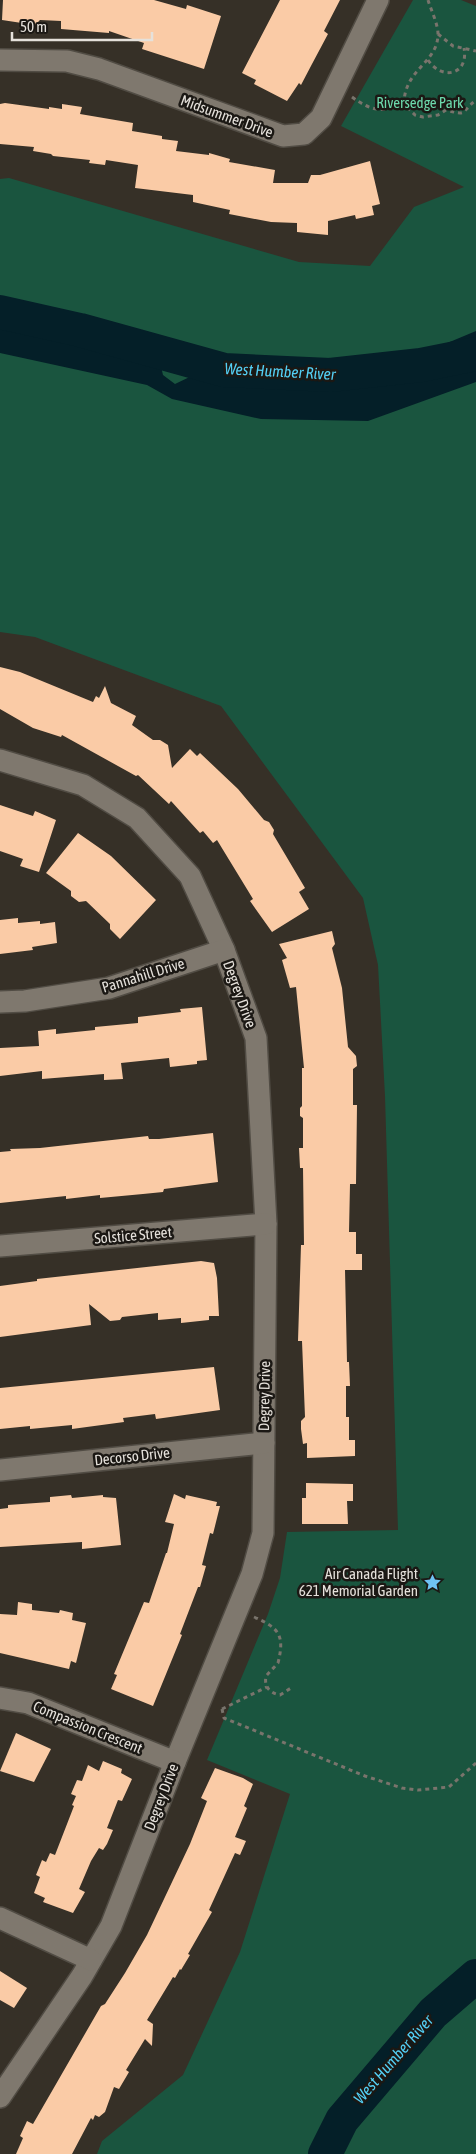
<svg xmlns="http://www.w3.org/2000/svg" width="476" height="2154" font-family="'Asap Condensed',sans-serif">
<style>
.green{fill:#1a553f}
.water{fill:#041f28}
.lines{fill:none;stroke-linecap:round;stroke-linejoin:round}
.river{stroke:#041f28;stroke-width:34}
.building{fill:#facba6}
.minor-casing{stroke:#514c44;stroke-width:24}
.path{stroke:#79746c;stroke-width:3;stroke-dasharray:4 4;stroke-linecap:butt}
.minor{stroke:#7f786e;stroke-width:21}
.labels{text-anchor:middle;dominant-baseline:central;stroke-width:5;stroke-linejoin:round;paint-order:stroke}
.park-label{font-size:15px;fill:#6cd9ac;stroke:#1b1814}
.street-label{font-size:15px;fill:#e5e1db;stroke:#1b1814}
.poi-label{font-size:15px;fill:#e5e1db;stroke:#1b1814;text-anchor:end}
.water-label{font-size:16px;font-style:italic;fill:#53cff4;stroke:#1b1814}
</style>
<rect width="100%" height="100%" fill="#363027"/>
<!-- green -->
<path class="green" d="M413 0H461L476 6V2154H97L102 2141 183 2075 240 1952 290 1794 207 1760 268 1614 280 1578 287 1532 398 1530 385 1096 378 965 363 898 221 706 35 637 0 632V179L9 178 299 262 370 266 414 207 464 187 341 126Z"/>
<!-- water -->
<path class="water" d="M0 323 159 358 163 375 175 384 200 372 270 387 349 384 476 331V382L368 421 261 419 172 399 147 385 0 353Z"/>
<g class="lines">
<!-- river -->
<g class="river">
<path d="M0 312 80 330 224 370 330 375 421 365 476 354"/>
<path d="M325 2154 342 2120 433 2013 476 1976"/>
</g>
</g>
<!-- building -->
<g class="building">
<path d="M3 0H154L186 9 187 5 221 16 204 69 142 49 144 43 109 31V33L61 29V21L40 20 35 25 2 20Z"/>
<path d="M280 0H340L324 31 328 34 312 64 301 85 299 83 287 101 254 84 256 80 242 73Z"/>
<path d="M5 103 49 109V107L62 109V104L82 107 80 114 133 123 132 131 162 136V139L178 141 176 151 209 155V153L230 159 229 162 275 170 273 183H308L311 175H320L370 161 380 204 372 206 374 215 356 219 355 215 328 221V235L297 232V223L271 222 229 214 230 210 193 202V195L135 188 138 165 106 160 105 165 89 163 90 160 53 156 51 154 33 151 34 147 0 144V104Z"/>
<path d="M0 667 20 672 93 702 96 696 99 698 105 686 111 703 136 716 132 725 153 740H160L168 745 172 768 190 749 197 756 200 753 238 789 264 820 269 822 274 830 273 834 305 888 299 892 309 909 272 932 250 901 253 899 217 840 213 843 203 831 200 833 171 801 169 804 138 775 136 776 62 735 61 737 33 728 0 709Z"/>
<path d="M0 805 33 816 35 811 56 820 39 872 20 866 23 859 0 851Z"/>
<path d="M78 833 111 856 156 900 120 939 110 929V924L86 901 79 902 71 896V891L46 873Z"/>
<path d="M18 918V923L40 921V924L55 922 57 943 32 947 33 950 0 954V920Z"/>
<path d="M332 931 335 944 332 948 342 988 348 1047 356 1056 357 1066 353 1069V1105H357L356 1184H350L349 1232H356V1254H362V1270H345L347 1362H349L350 1386H346V1417H349V1440H355V1456L307 1458V1443L303 1444 301 1429V1421L305 1417 302 1341H298L301 1245H304L303 1168H300L299 1148H303V1118L300 1116V1108L302 1106V1068H304L296 987 290 988 282 960 287 958 279 944Z"/>
<path d="M202 1007 207 1060 197 1061V1064L170 1067 169 1058 121 1063 123 1079 104 1080V1074L42 1079V1071L0 1076V1048L39 1046 38 1031 56 1029V1034L95 1030V1027L138 1023V1017L181 1012 180 1009Z"/>
<path d="M213 1133 218 1182 164 1189 163 1192 143 1194 100 1198V1195L66 1199V1196L0 1203V1152L11 1151 10 1149 40 1148 148 1136 149 1139H159Z"/>
<path d="M201 1261 214 1263 217 1278 219 1316H209V1320L181 1323V1318L158 1320V1313L122 1317 120 1320 110 1321 89 1304 91 1325 0 1337V1286L37 1281V1279Z"/>
<path d="M214 1367 220 1410 156 1419 155 1414 123 1418 124 1422 72 1429V1425L30 1429V1426L0 1429V1388Z"/>
<path d="M306 1483 353 1484V1501H347L348 1524H302V1498H306Z"/>
<path d="M174 1494 185 1499 186 1495 217 1502 216 1506H220L213 1534 210 1533 202 1565 206 1566 200 1587H198L180 1634 182 1635 153 1706 111 1689 117 1675 114 1674 144 1602 149 1603 166 1553H167L174 1524 165 1522Z"/>
<path d="M71 1495 72 1498 103 1495V1497L116 1498 121 1545 82 1549V1542L0 1547V1509L8 1508V1505L50 1502V1497Z"/>
<path d="M18 1602 32 1604V1610L59 1613 60 1610 73 1613 72 1620 86 1623 76 1663 71 1661 69 1669 0 1653V1614L17 1615Z"/>
<path d="M16 1733 51 1749 34 1782 0 1771Z"/>
<path d="M103 1761 122 1769 121 1773 132 1779 122 1801 118 1800 107 1828 113 1830 107 1844 103 1850 99 1848 91 1861 79 1889 85 1892 73 1913 43 1902 45 1898 34 1893 40 1877 36 1875 42 1860 46 1862 50 1853 55 1855 74 1806 72 1805 76 1796 71 1794 77 1780 82 1781 88 1765 99 1771Z"/>
<path d="M215 1768 243 1778 253 1784 244 1806 247 1808 235 1837 246 1841 240 1855 235 1853 209 1910 212 1912 188 1954 190 1955 181 1970 180 1969 175 1978 173 1977 147 2020 153 2024 152 2046 145 2039 126 2070 129 2072 119 2089 114 2087 105 2112 99 2117 95 2115 93 2120 91 2118 72 2154H16L23 2138 20 2136 27 2121 33 2124 101 2006 105 2004 125 1973 147 1935 190 1844 207 1801 201 1798Z"/>
<path d="M0 1971 27 1988 14 2008 0 2000Z"/>
</g>
<g class="lines">
<defs>
<g id="minor">
<path d="M0 60 67 61 99 69 283 136 304 134 321 118 378 0"/>
<path d="M0 760 83 785 137 818 190 876 224 950 256 1038 266 1224 263 1533 252 1574 175 1762 111 1926 82 1976 0 2097"/>
<path d="M0 1002 25 1001 109 988 224 950"/>
<path d="M0 1246 266 1224"/>
<path d="M0 1470 264 1443"/>
<path d="M0 1698 28 1703 175 1762"/>
<path d="M0 1918 91 1960"/>
</g>
</defs>
<!-- minor casing -->
<use href="#minor" class="minor-casing"/>
<!-- path -->
<g class="path">
<path d="M428 0C431 10 438 24 438 34 438 63 404 69 404 104L415 115 423 117 438 115 446 110C468 116 460 113 476 100"/>
<path d="M438 34 453 46 476 51"/>
<path d="M428 60C442 81 469 75 464 48"/>
<path d="M352 97C371 111 383 113 404 104"/>
<path d="M254 1617C279 1628 285 1635 278 1663L266 1676C264 1686 269 1693 280 1695L291 1688"/>
<path d="M222 1709 224 1718 365 1776 402 1788 418 1790 449 1787 476 1763"/>
<path d="M222 1709 267 1687"/>
</g>
<!-- minor -->
<use href="#minor" class="minor"/>
</g>
<!-- icons -->
<defs>
<symbol id="sight-bare" viewBox="-9 -9 18 18"><path d="M0-6L1.8-2.2L6-1.7L2.9 1.2L3.7 5.4L0 3.3L-3.7 5.4L-2.9 1.2L-6-1.7L-1.8-2.2Z" fill="#6fc2f4" stroke="#1b1814" stroke-width="2.5" paint-order="stroke"/></symbol>
</defs>
<g fill-rule="evenodd">
<use href="#sight-bare" x="420" y="1570" width="25" height="25"/>
</g>
<g class="labels">
<!-- park labels -->
<g class="park-label">
<text x="420" y="102">Riversedge Park</text>
</g>
<!-- street labels -->
<g class="street-label">
<text transform="translate(227 116) rotate(20)">Midsummer Drive</text>
<text transform="translate(143 975) rotate(-17)">Pannahill Drive</text>
<text transform="translate(240 994) rotate(70)">Degrey Drive</text>
<text transform="translate(133 1235) rotate(-5)">Solstice Street</text>
<text transform="translate(264 1396) rotate(-89)">Degrey Drive</text>
<text transform="translate(132 1456) rotate(-6)">Decorso Drive</text>
<text transform="translate(88 1727) rotate(22)">Compassion Crescent</text>
<text transform="translate(161 1797) rotate(-69)">Degrey Drive</text>
</g>
<!-- poi labels -->
<g class="poi-label">
<text x="418" y="1573">Air Canada Flight<tspan x="418" dy="17">621 Memorial Garden</tspan></text>
</g>
<!-- water labels -->
<g class="water-label">
<text transform="translate(280 371) rotate(3)">West Humber River</text>
<text transform="translate(393 2059) rotate(-49)">West Humber River</text>
</g>
</g>
<!-- scale -->
<path d="M12 32v8h140v-8" fill="none" stroke="#e5e1db" stroke-width="2.5"/>
<text x="20" y="32" font-size="15" fill="#e5e1db" stroke="#1b1814" stroke-width="4" paint-order="stroke">50 m</text>
</svg>
